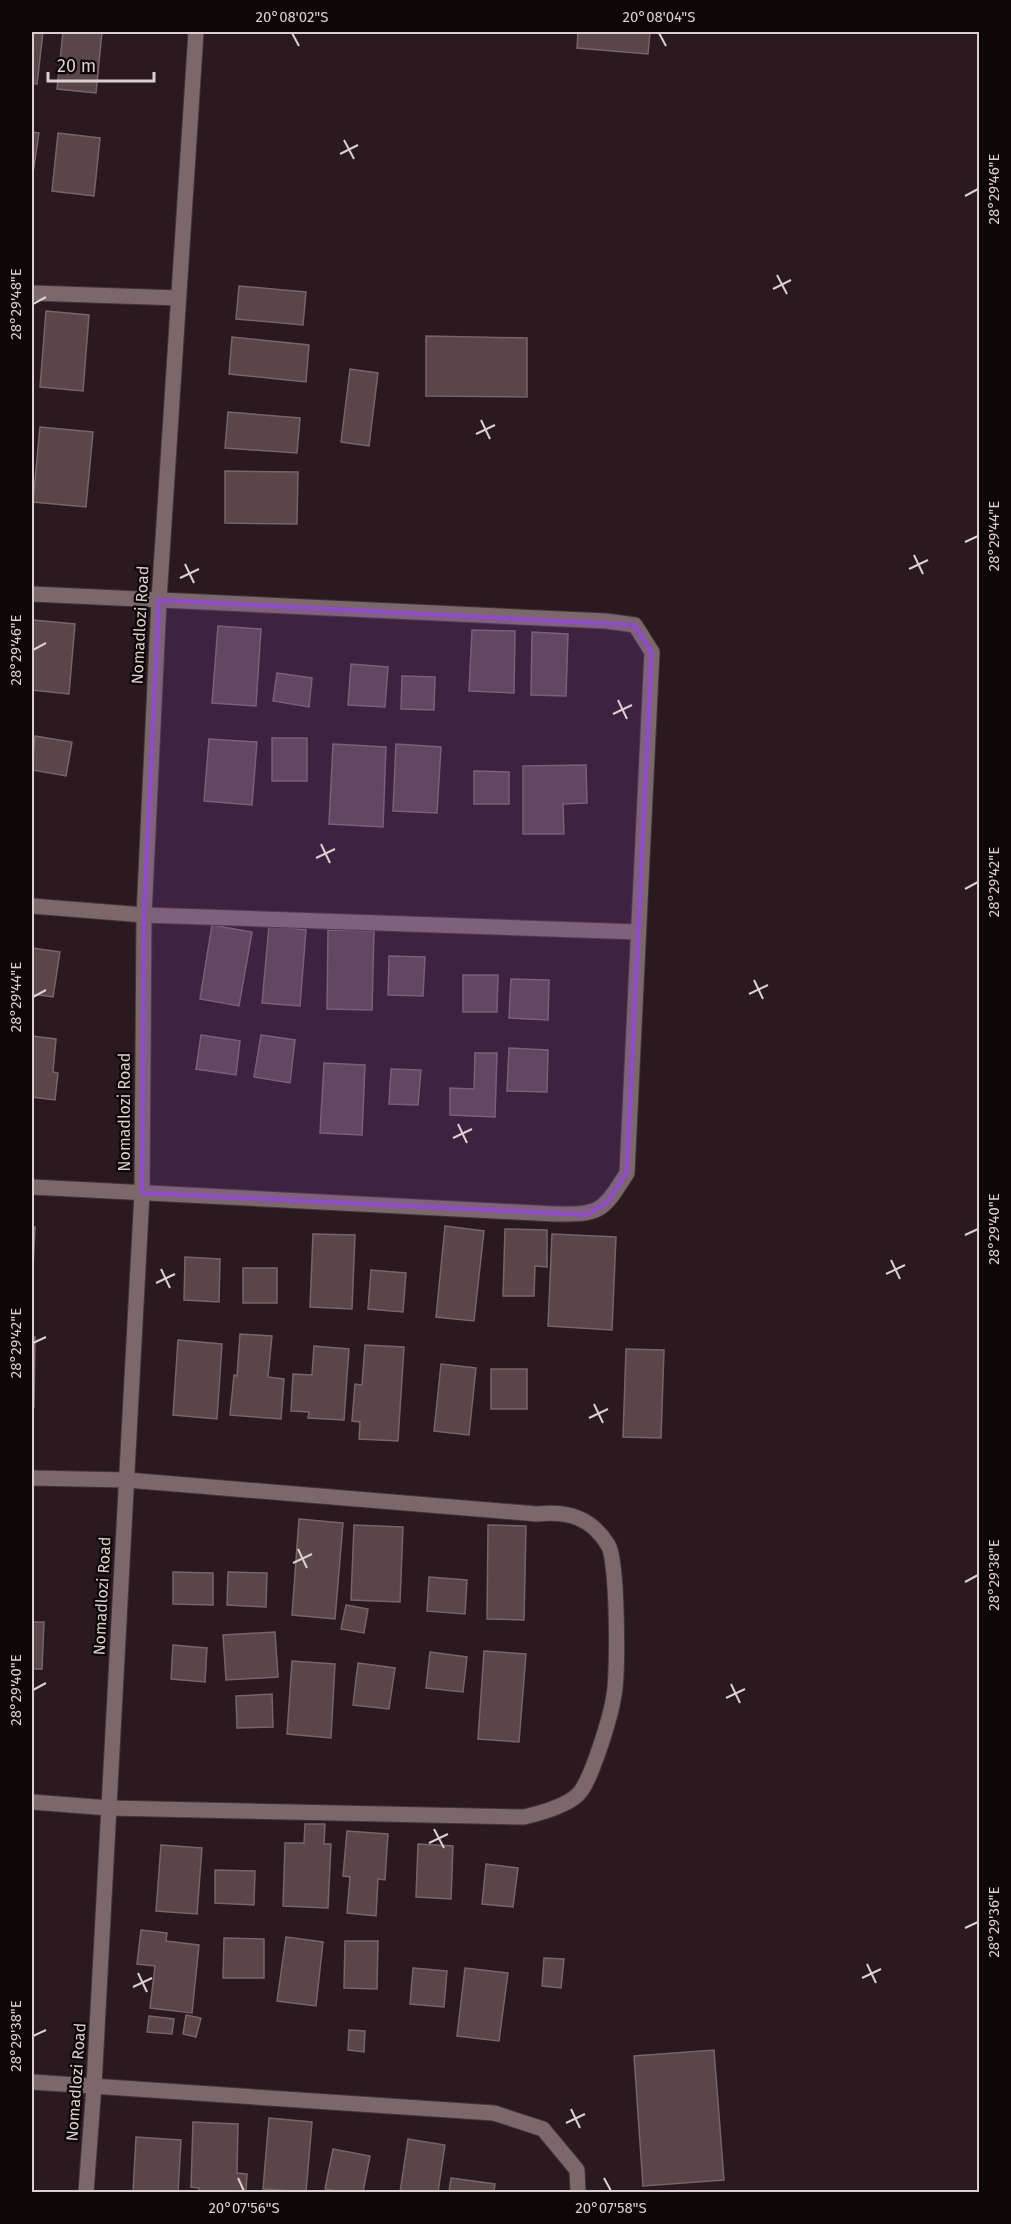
<svg xmlns="http://www.w3.org/2000/svg" width="1011" height="2224" font-family="'Fira Sans',sans-serif">
<style>
.building{fill:#59454a;stroke:#786369;stroke-width:1.5}
.lines{fill:none;stroke-linecap:round;stroke-linejoin:round}
.minor-casing{stroke:#423538;stroke-width:17}
.minor{stroke:#7c676c;stroke-width:15}
.marked{fill:#8e4dc3;fill-opacity:0.2;stroke:#8e4dc3;stroke-width:4.5;stroke-linejoin:round}
.ticks{fill:none;stroke:#dbcfd1;stroke-width:2}
.labels{text-anchor:middle;dominant-baseline:central;stroke-width:4.5;stroke-linejoin:round;paint-order:stroke}
.street-label{font-size:16px;fill:#dbcfd1;stroke:#0e0708}
.neatline{fill:none;stroke:#dbcfd1;stroke-width:2}
.ticks-label{font-size:15px;text-anchor:middle;fill:#dbcfd1}
</style>
<rect width="100%" height="100%" fill="#2a191e"/>
<!-- building -->
<g class="building">
<path d="M32 32H43L37 84 32 83Z"/>
<path d="M63 32H102L96 93 57 89Z"/>
<path d="M578 32H650L648 54 577 48Z"/>
<path d="M32 132 39 133 32 180Z"/>
<path d="M58 133 100 138 94 196 52 191Z"/>
<path d="M239 286 306 292 303 325 236 319Z"/>
<path d="M46 311 89 315 83 391 40 387Z"/>
<path d="M426 336 527 338V397L426 396Z"/>
<path d="M232 337 309 345 306 382 229 374Z"/>
<path d="M350 369 378 373 369 446 341 442Z"/>
<path d="M228 412 300 418 297 453 225 448Z"/>
<path d="M40 427 93 432 86 507 33 502Z"/>
<path d="M225 471 298 472 297 524 225 523Z"/>
<path d="M33 620 75 624 69 694 32 690Z"/>
<path d="M218 626 261 629 256 706 212 703Z"/>
<path d="M472 630 515 631 514 693 469 691Z"/>
<path d="M532 632 568 634 566 696 531 695Z"/>
<path d="M351 664 388 667 385 707 348 705Z"/>
<path d="M277 673 312 678 309 707 273 701Z"/>
<path d="M402 676 435 677 434 710 401 709Z"/>
<path d="M35 736 72 742 66 776 32 770Z"/>
<rect x="272" y="738" width="35" height="43"/>
<path d="M209 739 257 742 252 805 204 801Z"/>
<path d="M333 744 386 747 383 827 329 824Z"/>
<path d="M396 744 441 747 437 813 393 811Z"/>
<path d="M586 765 587 803 563 804 564 834H523V766Z"/>
<path d="M474 771 509 772V804H474Z"/>
<path d="M212 925 252 932 239 1006 200 999Z"/>
<path d="M269 926 306 930 300 1006 262 1003Z"/>
<path d="M328 930 374 931 372 1010 327 1009Z"/>
<path d="M32 948 60 952 53 997 32 994Z"/>
<path d="M389 956 425 957 423 996 388 995Z"/>
<path d="M463 975H498L497 1012H463Z"/>
<path d="M511 979 549 980 548 1020 509 1018Z"/>
<path d="M201 1035 240 1041 236 1075 196 1069Z"/>
<path d="M261 1035 295 1040 290 1083 254 1077Z"/>
<path d="M32 1036 56 1039 53 1072 58 1073 55 1100 32 1097Z"/>
<path d="M509 1048 548 1050 547 1092 507 1091Z"/>
<path d="M475 1053H497L495 1117 450 1115V1088L474 1089Z"/>
<path d="M324 1063 365 1065 362 1135 320 1133Z"/>
<path d="M391 1069 421 1070 418 1105 389 1104Z"/>
<path d="M445 1226 484 1231 474 1321 436 1317Z"/>
<path d="M32 1227H35L32 1292Z"/>
<path d="M505 1229 547 1230V1267L535 1266 534 1296H503Z"/>
<path d="M313 1234 355 1235 352 1309 310 1307Z"/>
<path d="M552 1234 616 1237 612 1330 548 1326Z"/>
<path d="M185 1257 220 1259 219 1302 184 1300Z"/>
<rect x="243" y="1268" width="34" height="35"/>
<path d="M371 1270 406 1273 403 1312 368 1309Z"/>
<path d="M240 1334 272 1336 268 1377 284 1379 281 1419 230 1415 234 1375 237 1376Z"/>
<path d="M32 1337H35L34 1407H32Z"/>
<path d="M178 1340 222 1344 217 1419 173 1415Z"/>
<path d="M365 1345 404 1347 398 1441 359 1439 360 1422 352 1421 355 1384 362 1385Z"/>
<path d="M314 1346 349 1349 344 1420 308 1418 309 1412 291 1411 293 1374 312 1375Z"/>
<path d="M626 1349 664 1350 661 1438 623 1437Z"/>
<path d="M441 1364 476 1368 469 1435 434 1431Z"/>
<rect x="491" y="1369" width="36" height="40"/>
<path d="M299 1519 343 1523 335 1619 292 1615Z"/>
<path d="M354 1525 403 1527 400 1602 351 1600Z"/>
<path d="M488 1525 526 1526 524 1620 487 1619Z"/>
<path d="M173 1572 213 1573V1605L173 1604Z"/>
<path d="M228 1572 267 1573 266 1607 227 1605Z"/>
<path d="M429 1577 467 1580 465 1614 427 1611Z"/>
<path d="M346 1605 368 1609 364 1633 341 1629Z"/>
<path d="M32 1622H44L42 1669H32Z"/>
<path d="M275 1632 278 1677 226 1680 223 1635Z"/>
<path d="M173 1645 207 1648 205 1682 171 1679Z"/>
<path d="M484 1651 526 1654 519 1742 478 1739Z"/>
<path d="M430 1652 467 1657 463 1692 426 1688Z"/>
<path d="M292 1661 335 1664 331 1738 287 1734Z"/>
<path d="M358 1663 395 1668 389 1709 353 1705Z"/>
<path d="M272 1694 273 1727 237 1728 236 1696Z"/>
<path d="M305 1824H325L324 1844H331L328 1908 283 1906 285 1843H304Z"/>
<path d="M347 1831 388 1834 385 1880 378 1879 376 1916 347 1913 350 1877 343 1876Z"/>
<path d="M418 1844 453 1846 451 1899 416 1897Z"/>
<path d="M161 1845 202 1848 197 1914 156 1911Z"/>
<path d="M486 1864 518 1868 513 1907 482 1904Z"/>
<path d="M215 1870 255 1871 254 1905 215 1903Z"/>
<path d="M141 1930 167 1933 166 1941 199 1945 192 2013 150 2008 155 1966 137 1964Z"/>
<path d="M286 1937 323 1942 316 2006 277 2001Z"/>
<path d="M224 1938 264 1939V1978H223Z"/>
<path d="M345 1941H378L377 1989 344 1988Z"/>
<path d="M544 1958 564 1959 561 1988 542 1986Z"/>
<path d="M413 1968 447 1971 444 2007 410 2004Z"/>
<path d="M465 1968 508 1973 499 2041 457 2036Z"/>
<path d="M186 2015 201 2018 196 2037 183 2034Z"/>
<path d="M149 2016 174 2019 172 2034 147 2032Z"/>
<path d="M349 2030 365 2031 364 2052 348 2050Z"/>
<path d="M714 2050 724 2180 643 2186 634 2056Z"/>
<path d="M269 2118 312 2122 306 2192 263 2189Z"/>
<path d="M193 2122 238 2124 237 2173 247 2174 246 2192H199V2188L191 2187Z"/>
<path d="M136 2137 181 2140 178 2192H133Z"/>
<path d="M408 2139 445 2145 438 2192H400Z"/>
<path d="M333 2149 370 2156 363 2192H342L325 2189Z"/>
<path d="M451 2178 495 2184 494 2192H449Z"/>
</g>
<g class="lines">
<defs>
<g id="minor">
<path d="M32 293 179 298"/>
<path d="M32 594 606 621 635 625 652 652 627 1173C603 1211 601 1215 555 1214L32 1187"/>
<path d="M32 906 144 915 638 932"/>
<path d="M32 1478 127 1480 537 1514C568 1511 591 1517 608 1545 618 1560 618 1674 614 1695 611 1716 593 1774 581 1791 571 1805 541 1813 524 1817L109 1808 32 1802"/>
<path d="M32 2082 494 2113 543 2129 577 2170 578 2192"/>
<path d="M86 2192 94 2085 142 1193 144 915 159 600 196 32"/>
</g>
</defs>
<!-- minor casing -->
<use href="#minor" class="minor-casing"/>
<!-- minor -->
<use href="#minor" class="minor"/>
</g>
<!-- marked area -->
<path class="marked" d="M159 600 635 625 652 652 627 1173 608 1202 587 1215 142 1193 144 915Z"/>
<!-- ticks -->
<path class="ticks" d="M292 33 299 46M659 33 666 46M344 140 354 159M340 154 358 145M965 196 978 189M777 275 787 294M773 289 791 280M33 304 46 297M481 420 490 439M476 434 495 425M965 542 978 536M914 555 923 574M185 564 194 583M909 569 928 560M180 578 199 569M33 650 46 643M618 700 627 719M613 714 632 705M321 844 330 863M316 858 335 849M965 889 978 882M754 980 763 999M749 994 768 985M33 997 46 990M458 1124 467 1143M453 1138 472 1129M965 1235 978 1229M891 1260 900 1279M161 1269 170 1288M886 1274 905 1265M156 1283 175 1274M33 1343 46 1337M594 1404 603 1423M589 1418 608 1409M298 1549 307 1568M293 1563 312 1554M965 1582 978 1575M731 1684 740 1703M33 1690 46 1683M726 1698 745 1689M434 1829 444 1848M429 1843 448 1834M965 1928 978 1922M867 1964 876 1983M138 1973 147 1992M862 1978 881 1969M133 1987 152 1978M33 2036 46 2030M571 2109 580 2128M566 2123 585 2114M238 2178 244 2191M604 2178 611 2191"/>
<g class="labels">
<!-- street labels -->
<g class="street-label">
<text transform="translate(140 625) rotate(-87)">Nomadlozi Road</text>
<text transform="translate(124 1112) rotate(-90)">Nomadlozi Road</text>
<text transform="translate(102 1596) rotate(-87)">Nomadlozi Road</text>
<text transform="translate(76 2082) rotate(-86)">Nomadlozi Road</text>
</g>
</g>
<!-- border -->
<rect width="1011" height="2224" fill="none" stroke="#0e0708" stroke-width="66"/>
<!-- scale -->
<path d="M48 72v9h106v-9" fill="none" stroke="#dbcfd1" stroke-width="3"/>
<text x="57" y="72" font-size="18" fill="#dbcfd1" stroke="#0e0708" stroke-width="4.5" paint-order="stroke">20 m</text>
<rect x="33" y="33" width="945" height="2158" class="neatline"/>
<g class="ticks-label">
<text x="292" y="22">20°08'02"S</text>
<text x="659" y="22">20°08'04"S</text>
<text transform="translate(994 189) rotate(-90)" y="5">28°29'46"E</text>
<text transform="translate(16 304) rotate(-90)" y="5">28°29'48"E</text>
<text transform="translate(994 536) rotate(-90)" y="5">28°29'44"E</text>
<text transform="translate(16 650) rotate(-90)" y="5">28°29'46"E</text>
<text transform="translate(994 882) rotate(-90)" y="5">28°29'42"E</text>
<text transform="translate(16 997) rotate(-90)" y="5">28°29'44"E</text>
<text transform="translate(994 1229) rotate(-90)" y="5">28°29'40"E</text>
<text transform="translate(16 1343) rotate(-90)" y="5">28°29'42"E</text>
<text transform="translate(994 1575) rotate(-90)" y="5">28°29'38"E</text>
<text transform="translate(16 1690) rotate(-90)" y="5">28°29'40"E</text>
<text transform="translate(994 1922) rotate(-90)" y="5">28°29'36"E</text>
<text transform="translate(16 2036) rotate(-90)" y="5">28°29'38"E</text>
<text x="244" y="2213">20°07'56"S</text>
<text x="611" y="2213">20°07'58"S</text>
</g>
</svg>
